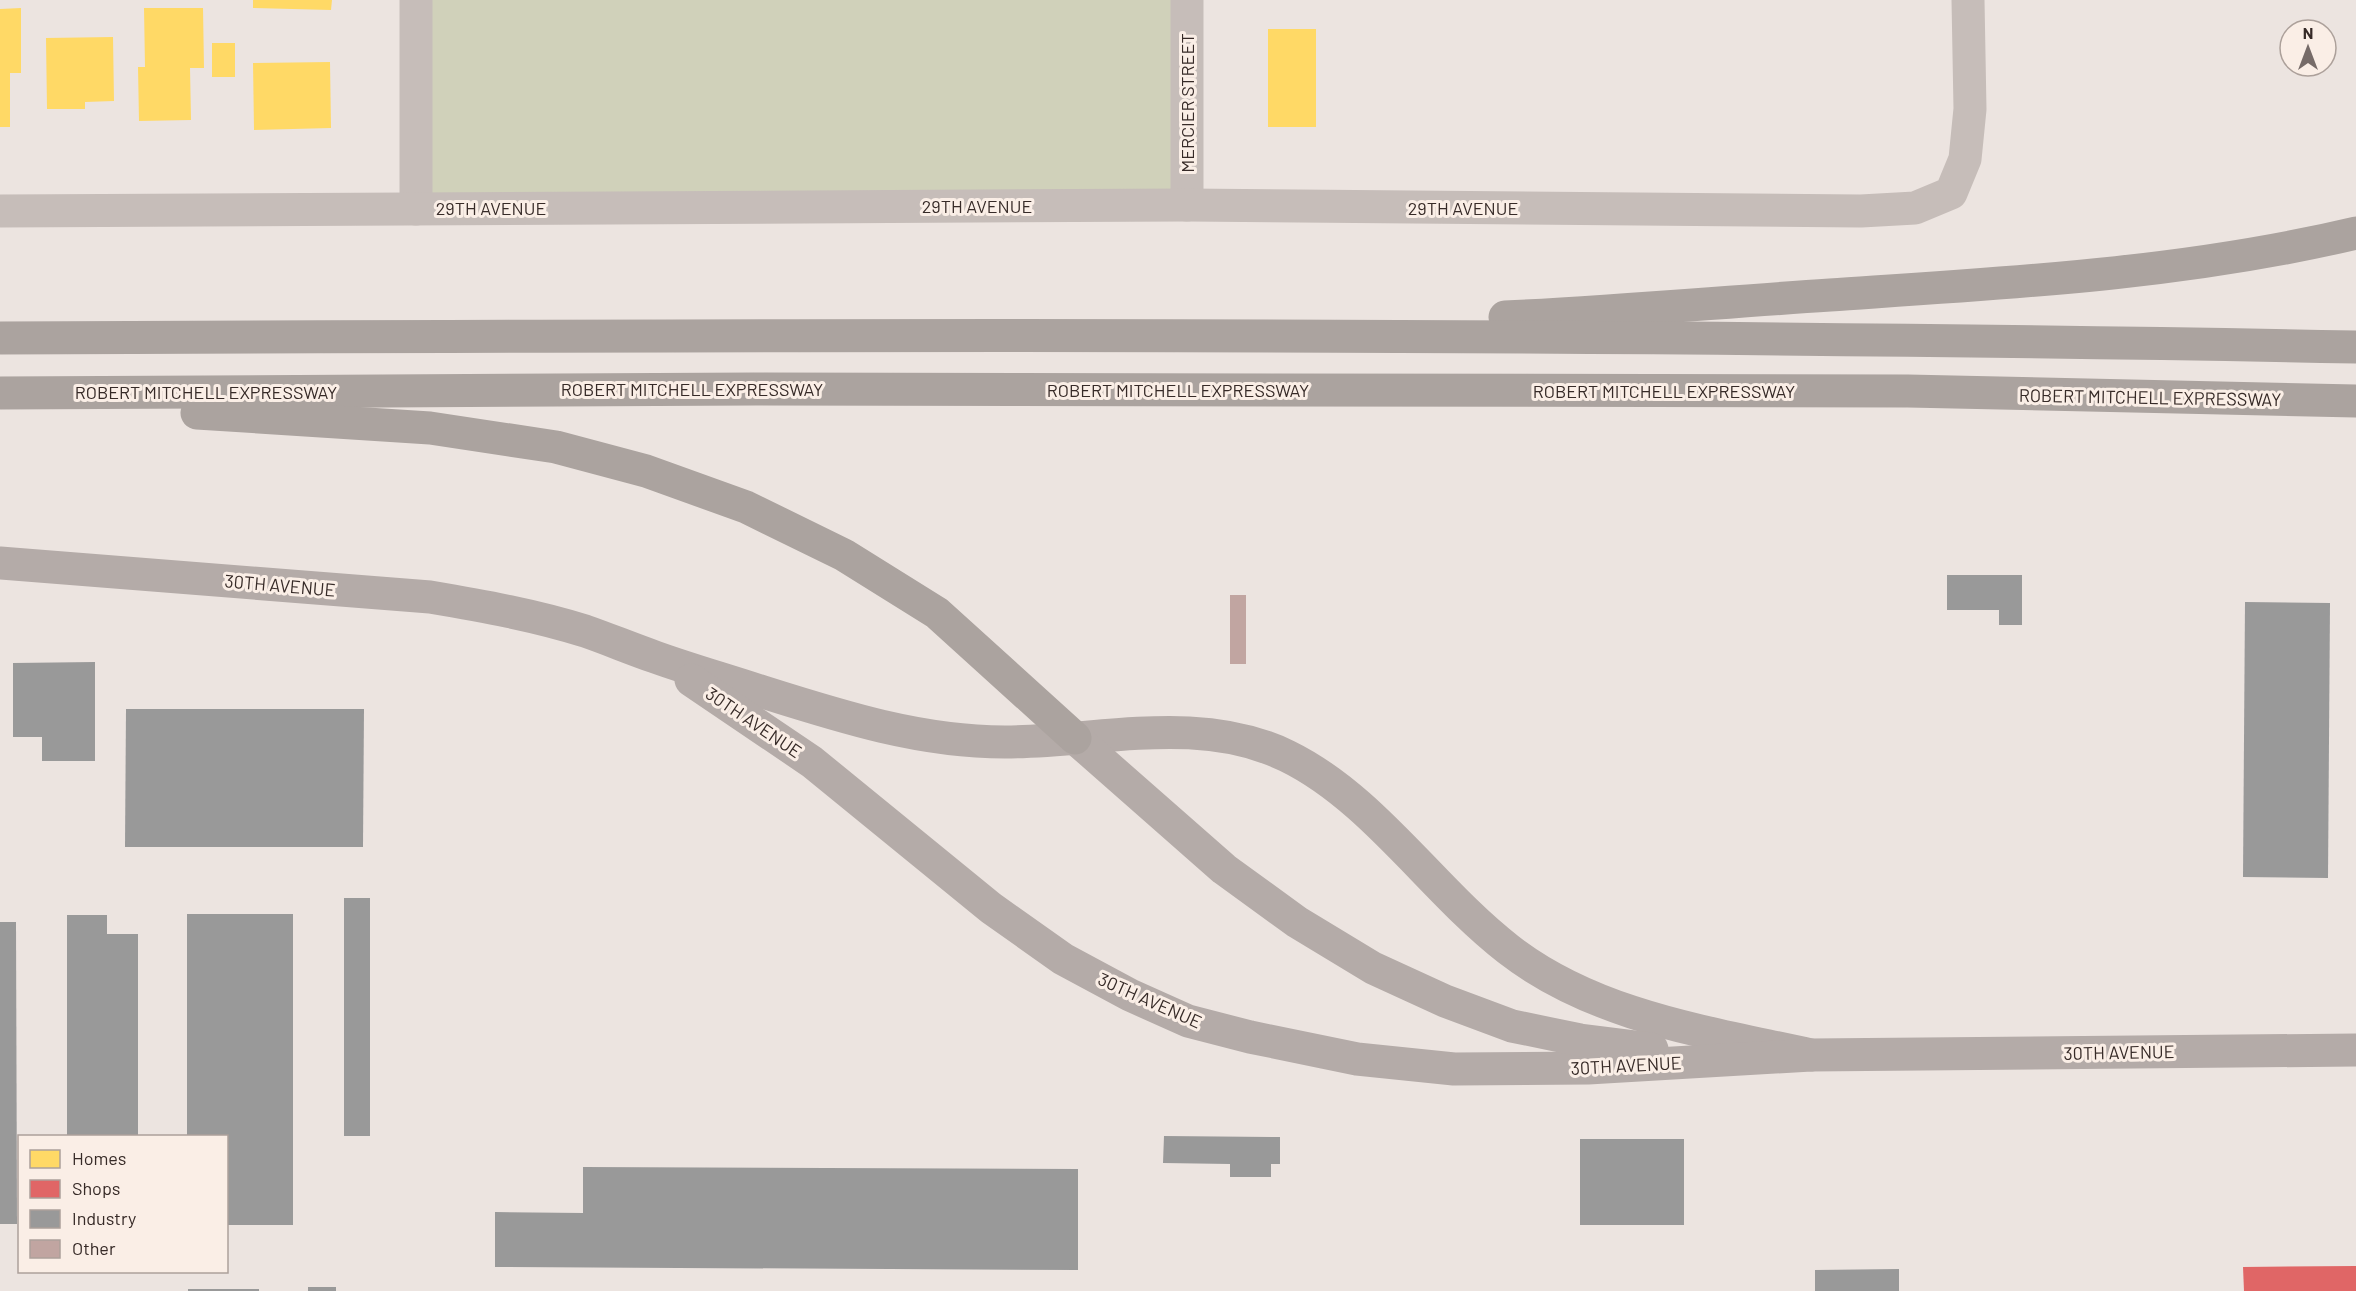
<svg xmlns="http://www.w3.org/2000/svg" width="2356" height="1291" font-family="Barlow,sans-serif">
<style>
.green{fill:#d0d1ba}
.homes{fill:#ffd966}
.shops{fill:#e06666}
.industry{fill:#999}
.building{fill:#c1a5a1}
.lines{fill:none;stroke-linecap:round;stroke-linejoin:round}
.minor{stroke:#c6bdb9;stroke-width:33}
.major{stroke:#b4aba8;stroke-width:33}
.highway{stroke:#aba39f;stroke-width:33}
.labels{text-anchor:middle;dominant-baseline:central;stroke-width:6;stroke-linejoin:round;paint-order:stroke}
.street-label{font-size:18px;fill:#362a27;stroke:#faeee6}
</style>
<rect width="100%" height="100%" fill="#ece4e0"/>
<!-- green -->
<path class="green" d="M416 0H1177L1187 205 416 209Z"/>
<!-- homes -->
<g class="homes">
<path d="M253 0H332L331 10 253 8Z"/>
<path d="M21 8V73H10V127H0V9Z"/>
<path d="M144 8H203L204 68H190L191 120 139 121 138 67H145Z"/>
<rect x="1268" y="29" width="48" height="98"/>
<path d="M113 37 114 101 85 102V109H47L46 38Z"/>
<rect x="212" y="43" width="23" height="34"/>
<path d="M330 62 331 128 254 130 253 63Z"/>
</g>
<!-- shops -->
<path class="shops" d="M2356 1266V1291H2244L2243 1267Z"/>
<!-- industry -->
<g class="industry">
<path d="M1947 575H2022V625H1999V610H1947Z"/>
<path d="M2245 602 2330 603 2328 878 2243 877Z"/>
<path d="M95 662V761H42V737H13V663Z"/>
<path d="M126 709H364L363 847H125Z"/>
<rect x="344" y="898" width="26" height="238"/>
<path d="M187 914H293V1225H226V1136H187Z"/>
<path d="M67 915H107V934H138V1136H67Z"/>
<path d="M0 922H16L17 1224H0Z"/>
<path d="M1164 1136 1280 1137V1164H1271V1177H1230V1164L1163 1163Z"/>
<rect x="1580" y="1139" width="104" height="86"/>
<path d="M583 1167 1078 1169V1270L495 1267V1212L583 1213Z"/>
<path d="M1899 1269V1291H1815V1270Z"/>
<rect x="308" y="1287" width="28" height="4"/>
<rect x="188" y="1289" width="71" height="2"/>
</g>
<!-- building -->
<rect class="building" x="1230" y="595" width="16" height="69"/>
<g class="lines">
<!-- minor -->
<g class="minor">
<path d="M416 0V209"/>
<path d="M1187 0V205"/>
<path d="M0 211 1187 205 1861 211 1915 208 1951 193 1965 159 1970 109 1968 0"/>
</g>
<!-- major -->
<g class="major">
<path d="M0 563 430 597C483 606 534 615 585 631 608 639 632 649 655 657 691 670 727 680 763 692 842 717 921 742 1005 742 1099 742 1199 713 1287 756 1373 798 1432 890 1508 949 1594 1016 1707 1032 1811 1055"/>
<path d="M691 680 812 762 991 908 1063 959 1130 995 1188 1021 1250 1037 1357 1059 1454 1069 1588 1068 1811 1055 2356 1050"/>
<path d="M1075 738 1224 869 1297 922 1373 968 1445 1001 1512 1026 1580 1040 1652 1049"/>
</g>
<!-- highway -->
<g class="highway">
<path d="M1505 317C1614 312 1722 302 1830 295 2007 283 2183 274 2356 233"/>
<path d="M0 338C785 335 1571 332 2356 347"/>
<path d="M0 393 755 389 1908 391 2356 401"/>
<path d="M197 413 430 428 556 447 646 471 746 507 844 555 937 613 1075 738"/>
</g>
</g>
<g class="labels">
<!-- street labels -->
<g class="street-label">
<text transform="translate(1187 103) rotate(-90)">MERCIER STREET</text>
<text x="977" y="206">29TH AVENUE</text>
<text x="491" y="208">29TH AVENUE</text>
<text x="1463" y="208">29TH AVENUE</text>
<text x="692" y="389">ROBERT MITCHELL EXPRESSWAY</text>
<text x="1178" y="390">ROBERT MITCHELL EXPRESSWAY</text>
<text x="1664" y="391">ROBERT MITCHELL EXPRESSWAY</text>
<text x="206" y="392">ROBERT MITCHELL EXPRESSWAY</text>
<text transform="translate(2150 397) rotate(1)">ROBERT MITCHELL EXPRESSWAY</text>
<text transform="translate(280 585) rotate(5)">30TH AVENUE</text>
<text transform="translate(754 722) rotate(34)">30TH AVENUE</text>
<text transform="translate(1150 1000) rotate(24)">30TH AVENUE</text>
<text transform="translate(2119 1052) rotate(-1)">30TH AVENUE</text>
<text transform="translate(1626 1065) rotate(-3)">30TH AVENUE</text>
</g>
</g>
<!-- legend -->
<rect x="18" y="1135" width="210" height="138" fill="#faeee6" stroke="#aca09a" stroke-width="1.5"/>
<rect x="30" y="1150" width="30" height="18" fill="#ffd966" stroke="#aca09a" stroke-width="1.5"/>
<text x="72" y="1165" font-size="18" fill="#362a27">Homes</text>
<rect x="30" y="1180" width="30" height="18" fill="#e06666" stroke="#aca09a" stroke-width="1.5"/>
<text x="72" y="1195" font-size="18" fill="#362a27">Shops</text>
<rect x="30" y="1210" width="30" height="18" fill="#999999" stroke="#aca09a" stroke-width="1.5"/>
<text x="72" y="1225" font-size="18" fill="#362a27">Industry</text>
<rect x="30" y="1240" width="30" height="18" fill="#c1a5a1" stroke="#aca09a" stroke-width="1.5"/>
<text x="72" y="1255" font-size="18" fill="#362a27">Other</text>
<!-- north arrow -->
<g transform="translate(2308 48)"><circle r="28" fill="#faeee6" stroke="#aca09a" stroke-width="1.5"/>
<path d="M0-4.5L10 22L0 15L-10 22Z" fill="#766b68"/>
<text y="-9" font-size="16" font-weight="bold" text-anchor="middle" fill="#362a27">N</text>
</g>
</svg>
